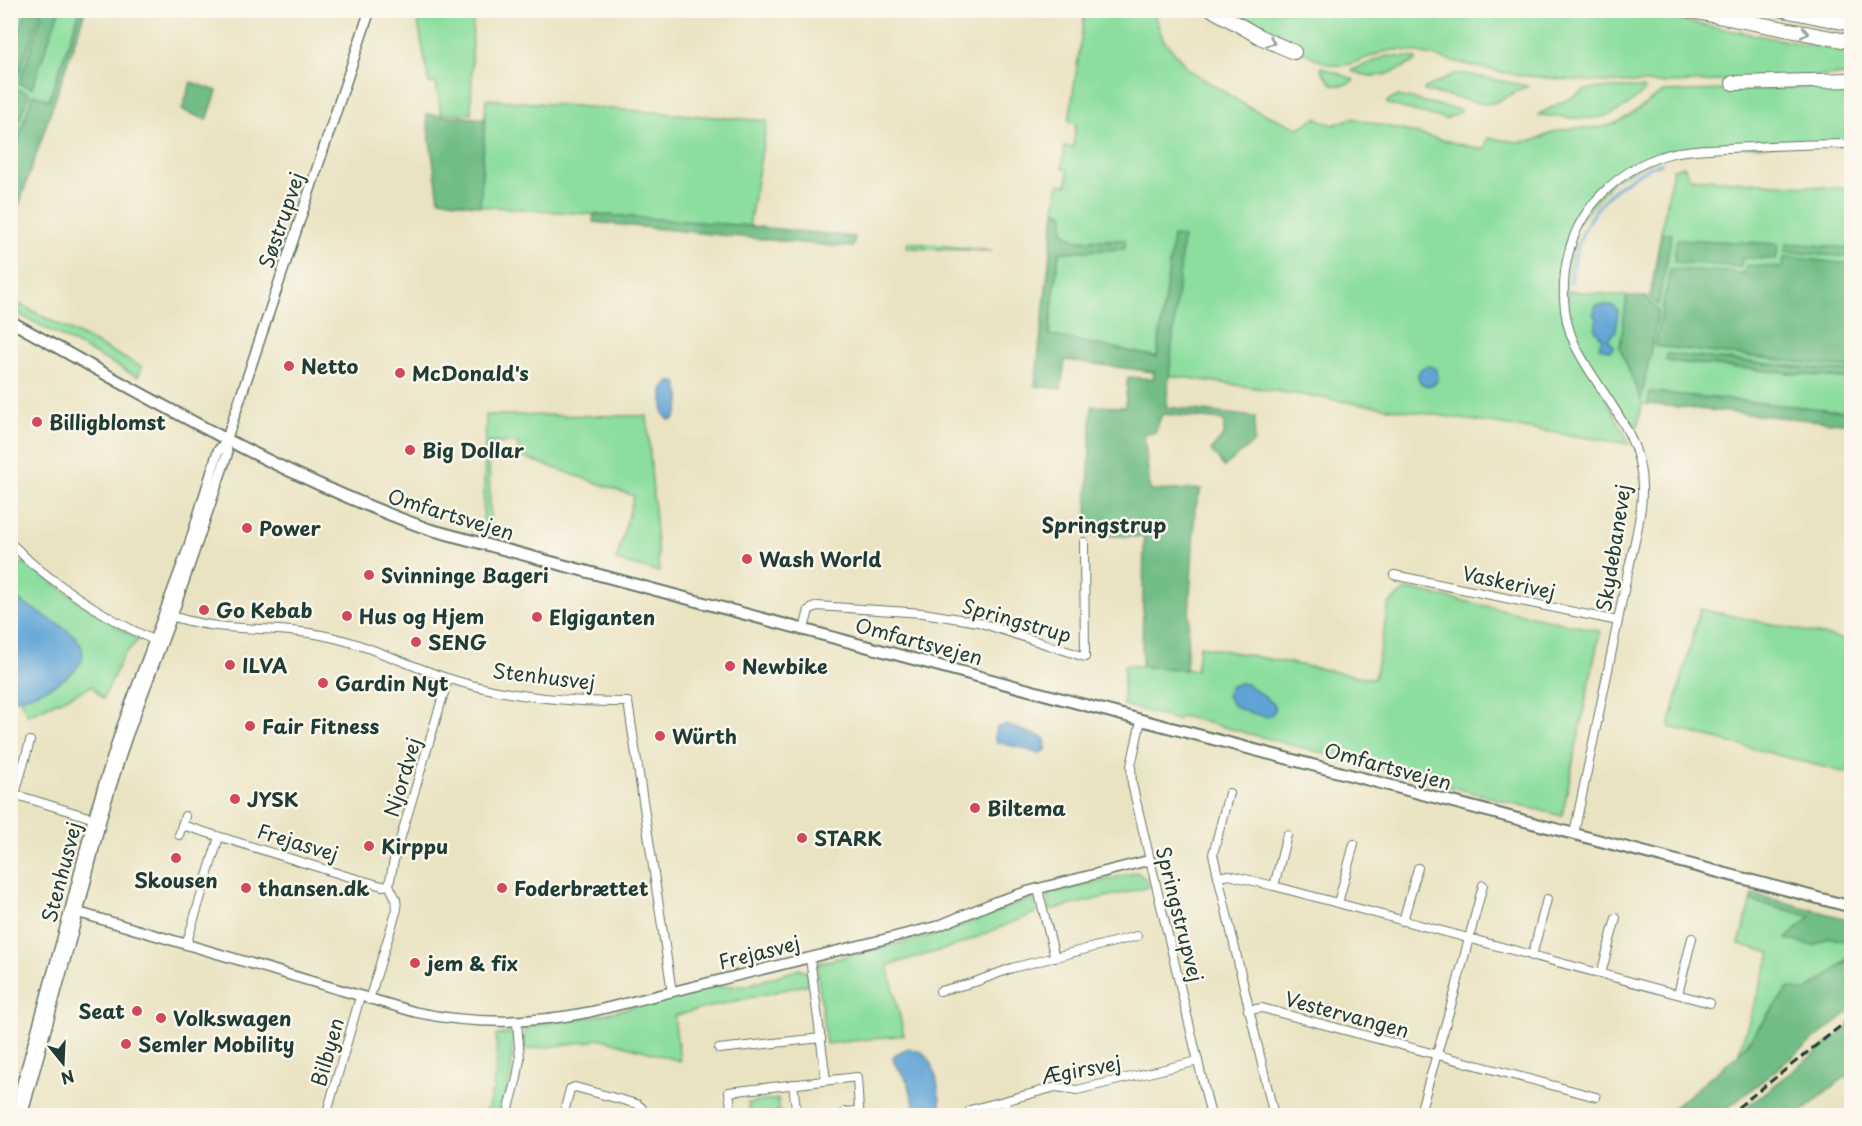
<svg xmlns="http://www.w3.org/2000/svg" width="1862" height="1126" font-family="'Playpen Sans',sans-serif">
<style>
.green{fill:#8cde9f;stroke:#568e6a;stroke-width:1.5}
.forest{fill:#71bd86;stroke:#487d5d;stroke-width:1.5}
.water{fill:#60a4d5;stroke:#407084;stroke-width:1.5}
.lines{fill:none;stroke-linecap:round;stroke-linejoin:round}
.stream{stroke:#60a4d5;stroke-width:3}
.minor-casing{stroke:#676;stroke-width:10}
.tertiary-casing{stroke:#676;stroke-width:12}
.secondary-casing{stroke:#676;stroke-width:14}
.motorway-casing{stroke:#676;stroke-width:16}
.minor{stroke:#fff;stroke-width:8}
.tertiary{stroke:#fff;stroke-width:9}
.secondary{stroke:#fff;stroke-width:10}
.motorway{stroke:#fff;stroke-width:14}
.rail{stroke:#1f3d34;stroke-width:3;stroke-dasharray:9 4.5;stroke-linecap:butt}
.oneway{stroke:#8f9e9a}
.poi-dot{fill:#d1495b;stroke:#fbf7ec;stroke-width:2}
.labels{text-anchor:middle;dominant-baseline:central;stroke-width:5;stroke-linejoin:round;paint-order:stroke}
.street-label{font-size:20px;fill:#1f3d34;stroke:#fbf7ec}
.poi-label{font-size:20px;font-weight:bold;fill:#1f3d34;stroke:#fbf7ec;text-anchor:start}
.neighbourhood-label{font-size:21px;font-weight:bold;fill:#1f3d34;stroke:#fbf7ec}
</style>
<rect width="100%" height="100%" fill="#fbf7ec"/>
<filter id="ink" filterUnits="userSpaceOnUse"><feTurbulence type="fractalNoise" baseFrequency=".0167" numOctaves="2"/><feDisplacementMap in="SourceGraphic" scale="12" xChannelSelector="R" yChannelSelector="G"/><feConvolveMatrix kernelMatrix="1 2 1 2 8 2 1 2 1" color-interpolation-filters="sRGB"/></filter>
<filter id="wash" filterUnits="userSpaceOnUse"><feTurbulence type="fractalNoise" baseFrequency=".008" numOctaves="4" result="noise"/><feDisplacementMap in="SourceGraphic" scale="24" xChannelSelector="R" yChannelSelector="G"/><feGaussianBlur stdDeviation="1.35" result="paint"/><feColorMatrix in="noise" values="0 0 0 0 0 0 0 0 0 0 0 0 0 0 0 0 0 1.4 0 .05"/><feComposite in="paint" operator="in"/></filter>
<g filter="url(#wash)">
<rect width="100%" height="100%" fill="#eae3c2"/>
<!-- green -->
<g class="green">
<path d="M11 11H80L49 100 33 94 11 162Z"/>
<path d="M416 11H473L471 114 441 113 436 83H429Z"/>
<path d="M1085 11H1153L1163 39 1189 70 1248 107 1298 128 1316 118 1333 125 1352 118 1484 150 1488 138C1503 140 1519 144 1535 140 1545 137 1554 130 1565 129 1583 127 1599 130 1616 123 1634 115 1647 101 1664 92L1851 86V141L1675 150 1614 179 1574 228 1563 316 1630 444 1168 375 1182 237H1173L1157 357 1049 335 1059 252 1125 249V240H1076L1063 232 1064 213 1055 211 1059 184 1067 185 1068 170 1062 168 1065 146 1073 148 1076 124 1069 122Z"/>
<path d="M1220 11H1628L1851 53V75C1770 76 1687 86 1605 82 1580 81 1554 79 1528 76 1487 72 1448 58 1408 51 1379 45 1357 69 1333 65 1320 63 1308 53 1295 49Z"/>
<path d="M1387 56 1415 58 1416 61C1391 73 1380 82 1352 71V70Z"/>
<path d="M1322 67 1353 79V81C1335 90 1331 86 1321 69Z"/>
<path d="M1454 74H1465L1528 86 1494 103 1484 104 1424 91V89Z"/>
<path d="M1596 88H1643L1645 90C1610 127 1585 119 1539 115V114L1586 90Z"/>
<path d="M1398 96 1460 110 1461 112 1445 119 1387 104V102Z"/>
<path d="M486 99 767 121 749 226 480 206Z"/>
<path d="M1684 166 1689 178 1851 189V372L1667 354V361L1851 379V412L1650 392 1648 404H1642L1636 432C1617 408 1583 361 1573 333 1569 320 1568 305 1568 291L1627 296 1620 348 1641 399 1658 311 1645 297H1650L1657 304 1671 234 1661 233 1673 169Z"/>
<path d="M908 242 992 251 907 248Z"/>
<path d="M11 300 142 367 138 377 11 310Z"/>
<path d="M486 415 647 416 659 572 616 561 634 496 526 458 517 457 518 443H489L490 526 483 525Z"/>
<path d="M24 562 88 608 138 640 123 656 103 699 92 686 28 715 19 698 46 688 76 637 11 596 10 571 13 572Z"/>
<path d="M1407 589 1600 631 1562 816 1182 716 1177 720 1123 705 1124 665 1196 670 1200 646 1374 679 1389 604Z"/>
<path d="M1700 609 1851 641 1852 756 1847 773 1669 727Z"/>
<path d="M1137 872 1147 880 1149 887 1050 910 1047 897 1050 894Z"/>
<path d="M1029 899 1034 900 1037 912 953 947 888 965 904 1035 826 1044 817 968 819 963 946 932Z"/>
<path d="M1751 901 1811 916 1787 939 1829 937 1851 943C1851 966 1823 978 1806 991L1788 988 1738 1055 1771 953 1739 944Z"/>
<path d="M800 969 807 972 809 984C764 995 719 1004 674 1016L680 1061 599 1038 592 1041 524 1050V1031L531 1026 596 1016 716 986H744Z"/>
<path d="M513 1033 511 1076 500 1115H485C496 1083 498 1069 496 1035Z"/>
<path d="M778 1099 780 1112 750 1115 748 1103Z"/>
</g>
<!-- forest -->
<g class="forest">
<path d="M44 10 59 11 32 88 19 84Z"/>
<path d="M26 11H41L15 84 11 83V57Z"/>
<path d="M80 11H85L11 228V162L33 94 49 100Z"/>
<path d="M191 82 217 91 207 120 182 110Z"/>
<path d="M11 87 29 93 11 145 10 87Z"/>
<path d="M426 114 485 119 480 206 439 199Z"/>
<path d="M1055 211 1064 213 1063 232 1076 240H1125V249L1059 252 1049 335 1157 357 1173 236 1183 237 1166 407 1255 417 1254 442 1224 467 1211 450 1224 435V420L1162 414 1155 433H1144L1150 491 1201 489 1195 509 1186 670 1142 666 1144 537 1086 535 1092 406 1125 407 1128 377 1153 379 1154 372 1065 360 1061 389 1035 386Z"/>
<path d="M594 214 749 226 855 237 853 247 831 246 593 222Z"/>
<path d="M1661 233 1672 234 1658 305 1650 297Z"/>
<path d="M1677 239 1778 244 1776 259 1742 258 1741 267 1674 262Z"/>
<path d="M1787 243 1851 248V257L1785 252Z"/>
<path d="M1785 257 1851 264V368L1655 346 1670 269 1745 273 1746 265 1782 268Z"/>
<path d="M1627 296 1645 297 1658 311 1641 400 1620 348Z"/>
<path d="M1667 354 1851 372V379L1666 361Z"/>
<path d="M1650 392 1851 412V424L1648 404Z"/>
<path d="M1753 894 1851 920V943L1829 937 1814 946 1786 939 1811 916 1751 901Z"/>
<path d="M1851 947V1010L1719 1115H1664L1738 1055 1789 988 1807 991 1847 961Z"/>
<path d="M1851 1025V1072L1798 1115H1737Z"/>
</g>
<!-- water -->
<g class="water">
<path d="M1596 305H1612L1618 310 1616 331 1608 339 1614 346 1610 351 1599 347 1602 338 1595 330 1597 317 1593 315Z"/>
<circle cx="1428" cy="376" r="10"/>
<path d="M669 381 677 383C682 395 681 409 674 419L669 420 663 413V388Z"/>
<path d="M10 596C24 604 69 628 77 639 103 671 34 696 11 700Z"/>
<path d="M1239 683 1247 684 1274 704C1276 711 1274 714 1267 717 1253 713 1230 711 1227 694L1231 686Z"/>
<path d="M1006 725 1045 738 1046 750 1039 754 1018 747 996 742 994 737 997 727Z"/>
<path d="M908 1049C913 1050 918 1050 922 1052 938 1063 939 1098 942 1115H917L908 1082 894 1063 893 1057 898 1053Z"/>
</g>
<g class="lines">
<!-- stream -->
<path class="stream" d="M1571 283C1575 224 1606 184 1661 163"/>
</g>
</g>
<g filter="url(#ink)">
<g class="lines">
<defs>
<g id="minor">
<path d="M10 543C19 550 26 559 34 565 68 593 118 625 158 642"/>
<path d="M1394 575 1618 621"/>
<path d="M167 614C217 634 270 625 321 635 365 643 404 664 447 678 505 697 567 702 628 702L672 992"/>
<path d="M804 629 809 610 817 606 923 613 978 622 1085 657 1084 542"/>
<path d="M1141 720 1131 766 1132 784 1211 1116"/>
<path d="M10 793 98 820"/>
<path d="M1229 793 1213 854 1274 1116"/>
<path d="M10 812 30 741"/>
<path d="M182 825 343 875 382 886 389 885 396 899 397 909 369 1000"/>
<path d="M1574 834C1591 751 1609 668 1625 585 1631 557 1643 515 1642 487 1642 430 1598 393 1575 345 1561 315 1561 278 1570 248 1583 201 1627 164 1673 153 1699 148 1726 148 1753 147 1786 145 1819 144 1852 144"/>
<path d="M179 835 185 816"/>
<path d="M1218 877 1229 875 1274 886 1710 1003"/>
<path d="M389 885 394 860 448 679"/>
<path d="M1274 886 1287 835"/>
<path d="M1038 889 1055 958"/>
<path d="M1338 903 1354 844"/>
<path d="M1403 921 1418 868"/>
<path d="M186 945 219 837"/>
<path d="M1532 956 1547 899"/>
<path d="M810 958 826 1080"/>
<path d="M1601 974 1616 918"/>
<path d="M940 991 975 982 1012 968 1137 936"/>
<path d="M1678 994 1692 938"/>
<path d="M1248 1010 1262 1008 1596 1097"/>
<path d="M719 1049 821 1038"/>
<path d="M793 1084 797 1116"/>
<path d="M1005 1101 1007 1116"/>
<path d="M845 1112 859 1111"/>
<path d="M326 1116 360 997"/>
<path d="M507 1116 517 1078 520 1059 517 1022"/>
<path d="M563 1116 570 1089 575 1087 637 1104 642 1108 644 1116"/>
<path d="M732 1116 729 1092 857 1077 859 1111 863 1116"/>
<path d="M972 1116 970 1110 1056 1087 1077 1090 1198 1061"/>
<path d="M1419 1116 1456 988 1483 885"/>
</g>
<g id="tertiary">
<path d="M70 910 415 1012C474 1025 531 1024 590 1012L938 926 995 902 1029 891 1150 860"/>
<path d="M13 1116 70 910 93 819 121 729 188 549 218 451 226 441 370 10"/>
<path d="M22 1116 78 913 103 812 126 739 172 616 227 455 226 441"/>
</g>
<path id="secondary" d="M10 321C147 397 281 476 428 529L1141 720 1852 907"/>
<g id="motorway">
<path d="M1213 10 1260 37 1294 52"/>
<path d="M1686 10 1852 42"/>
<path d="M1784 10 1852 24"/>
<path d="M1733 83 1852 80"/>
</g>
</defs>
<!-- minor casing -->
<use href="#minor" class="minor-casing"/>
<!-- tertiary casing -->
<use href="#tertiary" class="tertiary-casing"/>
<!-- secondary casing -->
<use href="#secondary" class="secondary-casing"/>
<!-- motorway casing -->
<use href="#motorway" class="motorway-casing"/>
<!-- minor -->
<use href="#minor" class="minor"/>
<!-- tertiary -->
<use href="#tertiary" class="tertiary"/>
<!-- secondary -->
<use href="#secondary" class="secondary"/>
<!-- motorway -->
<use href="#motorway" class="motorway"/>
<!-- rail -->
<path class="rail" d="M1727 1116 1852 1017"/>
</g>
<!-- one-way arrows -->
<defs><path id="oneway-chevron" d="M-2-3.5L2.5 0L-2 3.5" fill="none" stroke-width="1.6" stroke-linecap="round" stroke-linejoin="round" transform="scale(1.5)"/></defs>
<g class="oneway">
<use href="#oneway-chevron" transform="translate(1805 33) rotate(12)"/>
<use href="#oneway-chevron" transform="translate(1271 42) rotate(24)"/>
</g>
</g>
<!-- markers -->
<g class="poi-dot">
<circle cx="289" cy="366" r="6"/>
<circle cx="400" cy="373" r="6"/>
<circle cx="37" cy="422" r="6"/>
<circle cx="410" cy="450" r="6"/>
<circle cx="247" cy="528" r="6"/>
<circle cx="747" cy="559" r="6"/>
<circle cx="369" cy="575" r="6"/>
<circle cx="204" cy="610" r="6"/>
<circle cx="347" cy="616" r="6"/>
<circle cx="537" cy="617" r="6"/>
<circle cx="416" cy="642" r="6"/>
<circle cx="230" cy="665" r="6"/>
<circle cx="730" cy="666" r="6"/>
<circle cx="323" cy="683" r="6"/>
<circle cx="250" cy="726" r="6"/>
<circle cx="660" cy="736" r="6"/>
<circle cx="235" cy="799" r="6"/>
<circle cx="975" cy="808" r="6"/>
<circle cx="802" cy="838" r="6"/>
<circle cx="369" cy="846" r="6"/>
<circle cx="176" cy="858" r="6"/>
<circle cx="246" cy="888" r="6"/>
<circle cx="502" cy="888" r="6"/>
<circle cx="415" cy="963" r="6"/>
<circle cx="137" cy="1011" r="6"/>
<circle cx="161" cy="1018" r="6"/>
<circle cx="126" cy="1044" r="6"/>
</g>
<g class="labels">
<!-- street labels -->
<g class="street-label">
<text transform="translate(281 220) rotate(-71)">Søstrupvej</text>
<text transform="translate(451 514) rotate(17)">Omfartsvejen</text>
<text transform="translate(1613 548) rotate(-81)">Skydebanevej</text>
<text transform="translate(1509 582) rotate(12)">Vaskerivej</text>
<text transform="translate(1017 620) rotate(16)">Springstrup</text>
<text transform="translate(919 641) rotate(15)">Omfartsvejen</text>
<text transform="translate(544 676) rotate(7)">Stenhusvej</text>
<text transform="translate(1388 766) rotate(15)">Omfartsvejen</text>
<text transform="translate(402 777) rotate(-73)">Njordvej</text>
<text transform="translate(298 842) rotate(17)">Frejasvej</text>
<text transform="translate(61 872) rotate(-75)">Stenhusvej</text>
<text transform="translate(1180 914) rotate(76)">Springstrupvej</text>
<text transform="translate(759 952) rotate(-14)">Frejasvej</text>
<text transform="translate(1347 1014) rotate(15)">Vestervangen</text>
<text transform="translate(327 1052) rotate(-74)">Bilbyen</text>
<text transform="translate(1081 1069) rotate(-10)">Ægirsvej</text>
</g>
<!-- poi labels -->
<g class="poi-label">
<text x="301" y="366">Netto</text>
<text x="412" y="373">McDonald's</text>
<text x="49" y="422">Billigblomst</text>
<text x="422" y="450">Big Dollar</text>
<text x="259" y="528">Power</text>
<text x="759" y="559">Wash World</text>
<text x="381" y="575">Svinninge Bageri</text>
<text x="216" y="610">Go Kebab</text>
<text x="359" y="616">Hus og Hjem</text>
<text x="549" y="617">Elgiganten</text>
<text x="428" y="642">SENG</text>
<text x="242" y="665">ILVA</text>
<text x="742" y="666">Newbike</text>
<text x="335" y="683">Gardin Nyt</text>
<text x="262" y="726">Fair Fitness</text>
<text x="672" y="736">Würth</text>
<text x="247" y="799">JYSK</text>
<text x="987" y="808">Biltema</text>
<text x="814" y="838">STARK</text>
<text x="381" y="846">Kirppu</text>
<text x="176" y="880" text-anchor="middle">Skousen</text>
<text x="258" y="888">thansen.dk</text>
<text x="514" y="888">Foderbrættet</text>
<text x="427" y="963">jem &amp; fix</text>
<text x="125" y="1011" text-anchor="end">Seat</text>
<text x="173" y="1018">Volkswagen</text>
<text x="138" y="1044">Semler Mobility</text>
</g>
<!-- neighbourhood labels -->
<g class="neighbourhood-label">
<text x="1104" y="524">Springstrup</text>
</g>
</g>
<!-- margin -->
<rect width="1862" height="1126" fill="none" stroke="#fbf7ec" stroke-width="36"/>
<!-- north arrow -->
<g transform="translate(63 1063) rotate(162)" stroke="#fbf7ec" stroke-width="4.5" paint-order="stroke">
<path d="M0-4.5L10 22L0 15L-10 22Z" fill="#1f3d34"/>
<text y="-9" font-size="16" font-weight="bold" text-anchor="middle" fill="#1f3d34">N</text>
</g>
</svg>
